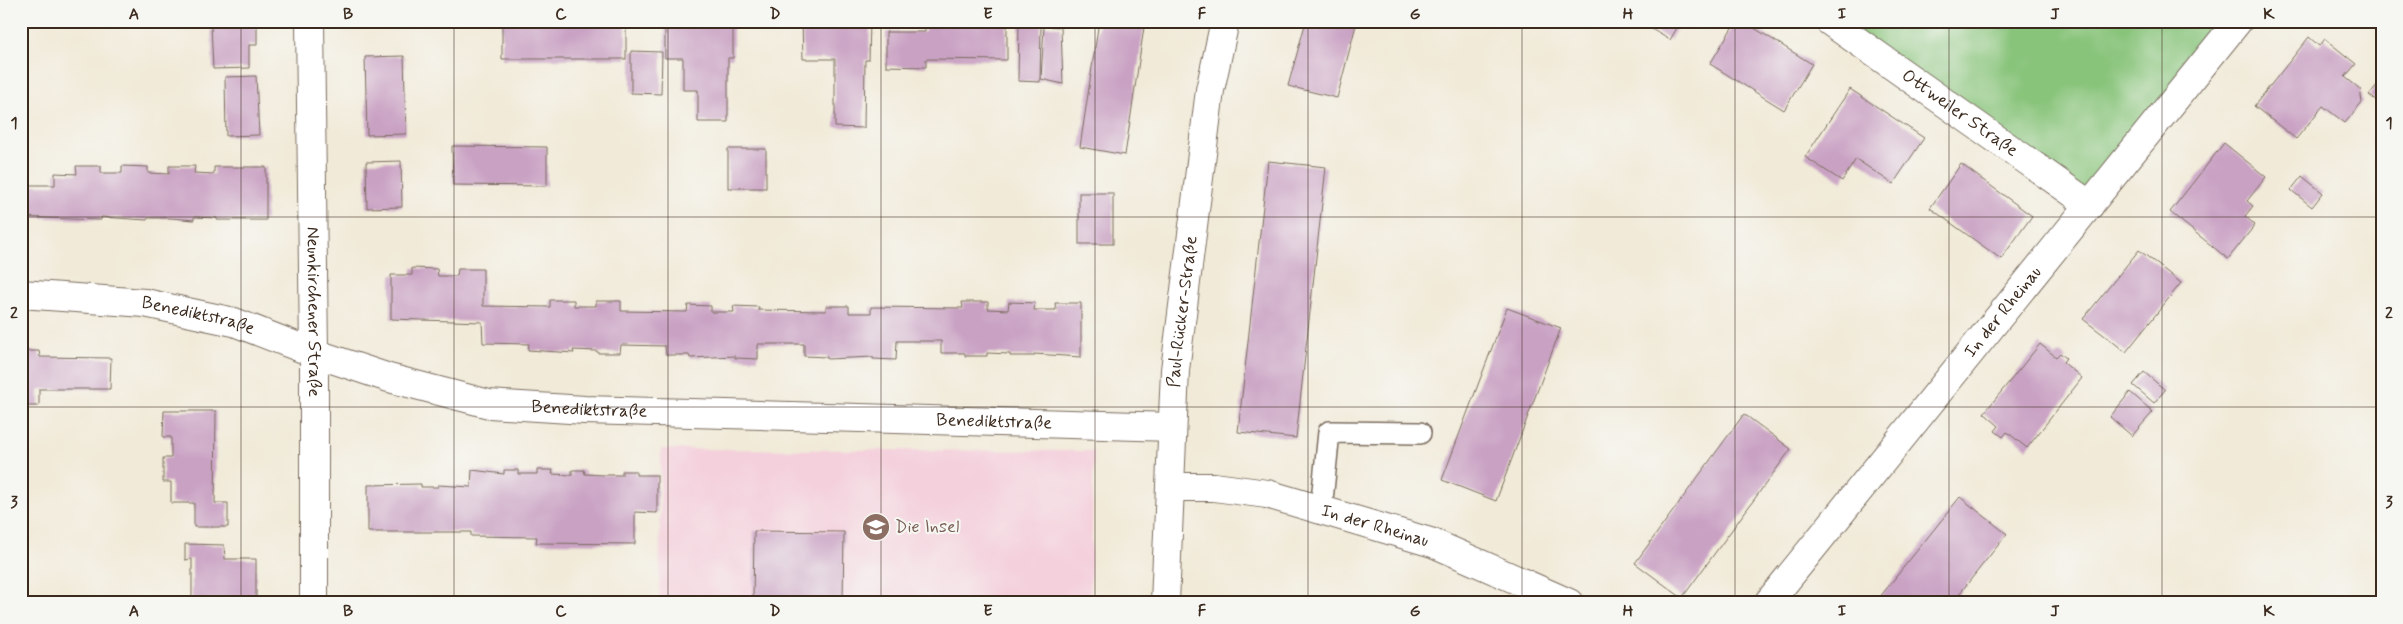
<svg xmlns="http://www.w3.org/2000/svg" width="2403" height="624" font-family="Mynerve,sans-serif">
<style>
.built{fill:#f4cfdc}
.green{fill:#88c47a;stroke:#62774c}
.building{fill:#c9a1c3}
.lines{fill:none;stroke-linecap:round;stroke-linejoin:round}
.service-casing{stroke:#7b6d5f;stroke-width:24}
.minor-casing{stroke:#7b6d5f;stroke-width:30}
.service{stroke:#fff;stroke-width:21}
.minor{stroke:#fff;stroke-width:28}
.grid{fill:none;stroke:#3b2a1e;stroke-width:1;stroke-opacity:0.55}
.labels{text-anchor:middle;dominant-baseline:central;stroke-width:4;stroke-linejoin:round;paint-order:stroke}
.street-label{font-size:18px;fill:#3b2a1e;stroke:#f6f6f2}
.education-label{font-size:18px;fill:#785e54;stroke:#f6f6f2;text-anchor:start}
.neatline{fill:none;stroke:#3b2a1e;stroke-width:2}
.grid-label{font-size:16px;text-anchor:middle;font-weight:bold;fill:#3b2a1e}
</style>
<rect width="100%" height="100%" fill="#f6f6f2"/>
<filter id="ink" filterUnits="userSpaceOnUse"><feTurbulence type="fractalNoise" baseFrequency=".02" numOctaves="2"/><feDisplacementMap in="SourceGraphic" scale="10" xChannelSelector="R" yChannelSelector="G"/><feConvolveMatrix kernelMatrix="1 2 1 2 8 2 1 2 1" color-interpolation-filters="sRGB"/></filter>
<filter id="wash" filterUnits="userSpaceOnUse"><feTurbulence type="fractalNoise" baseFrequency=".0096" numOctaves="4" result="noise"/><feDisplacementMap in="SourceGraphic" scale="20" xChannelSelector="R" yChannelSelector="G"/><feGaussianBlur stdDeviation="1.12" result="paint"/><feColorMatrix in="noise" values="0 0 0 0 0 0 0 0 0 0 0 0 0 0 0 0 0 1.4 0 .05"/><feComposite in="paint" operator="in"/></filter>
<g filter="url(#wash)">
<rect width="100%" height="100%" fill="#f1ead8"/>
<!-- built -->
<path class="built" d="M661 449 1094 451 1090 603H659Z"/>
<!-- green -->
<path class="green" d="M1830 21H2238L2090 205Z"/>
<g id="blocks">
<!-- building -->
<g class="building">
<path d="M205 21H257V45H249V68L213 69 211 25H205Z"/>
<rect x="502" y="21" width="124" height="38"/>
<path d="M665 21H733V58H728V122H698V90H683V58H665Z"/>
<path d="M802 21H870L869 60H865L864 128 835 127V59H803Z"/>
<path d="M925 21H1007V60L926 59V67L886 66V32H925Z"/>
<path d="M1099 21 1144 27 1125 155 1080 147Z"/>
<path d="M1306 21H1357L1337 98 1288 86Z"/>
<path d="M1638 21H1681L1670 40Z"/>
<path d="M1736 21H1743L1812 64 1784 110 1710 64Z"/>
<path d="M2367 21H2382V33Z"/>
<path d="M1019 24H1041L1040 82 1018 81Z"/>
<path d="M1044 26 1061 27 1063 84 1041 79Z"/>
<path d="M2309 37 2319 46 2325 39 2356 64 2345 77 2360 89 2362 102 2345 123 2323 106 2296 139 2254 106Z"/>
<path d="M631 51 662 52 661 94 631 93Z"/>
<path d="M404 56 406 134 367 135 365 57Z"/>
<path d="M256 76 259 135 226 136 225 77Z"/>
<path d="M2382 79V105L2369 95Z"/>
<path d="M1850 89 1924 138 1893 184 1856 159 1842 181 1805 157Z"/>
<path d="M2224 143 2266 177 2247 201 2253 206 2245 216 2255 225 2228 259 2170 212Z"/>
<path d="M452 146 547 147V186L453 185Z"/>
<rect x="728" y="149" width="38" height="39"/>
<path d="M401 161 402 207 367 208 366 162Z"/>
<path d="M1268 161 1326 167 1296 438 1238 432Z"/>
<path d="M1961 164 2032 216 2001 259 1930 208Z"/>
<path d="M76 166H101V173H122V166L148 167V173L169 174V166H195L194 173 214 174V167H266V220H217V218L194 217V220L171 218H148L147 220 101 217V220L21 217V185H55V173L77 174Z"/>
<path d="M2302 176 2323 193 2312 207 2291 190Z"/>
<rect x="1079" y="193" width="34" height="51"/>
<path d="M2139 250 2181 283 2126 352 2083 319Z"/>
<path d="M412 268 437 269 438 276H457L458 269H483V306L550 307V300H574V306H596V301H621V311L687 312 688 305 711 306V312H734L733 306 759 307 758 310 826 311V306H849V313H871V307L963 308 962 302H988V309L1008 310 1009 302 1035 303 1034 310H1056L1055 303H1081V357L1034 354V356H1010V354L987 353V356H965V353H941V341H897L896 360 873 359V357L827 359V357L804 356V344H758V359L735 358V356L690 358 689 355H666L665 346 621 345 620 353H598L597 351 573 350 574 353 528 350 529 344 483 343 482 322 391 319V275H412Z"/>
<path d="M1507 308 1561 328 1496 501 1442 480Z"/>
<path d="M2040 344 2056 357 2060 353 2066 358 2063 362 2082 378 2027 448 2007 432 2003 437 1995 431 1999 426 1984 413Z"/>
<path d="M21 351H39L40 357 111 358 110 389H39V406H21Z"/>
<path d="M2144 372 2165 390 2154 403 2133 385Z"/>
<path d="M2130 392 2153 412 2132 436 2110 417Z"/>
<path d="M164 411H216L215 503H228V527H194V503H171V482H163V458H171V437H163Z"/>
<path d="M1744 414 1791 449 1682 598 1635 563Z"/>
<path d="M472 470 504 474V470H518V474H537V470H553L552 474 572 475V470H584L585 474 603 475H622V471H636V475H657V513L635 512V544L536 543 537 537 471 536V532H368V485L421 484V487H438V485L471 487Z"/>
<path d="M1960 497 2007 534 1952 603H1875Z"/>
<path d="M754 531 844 532 843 603H753Z"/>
<path d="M185 544 224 545 225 559H256V603H192V559L185 560Z"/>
<rect x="418" y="598" width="38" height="5"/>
<path d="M550 599 585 600V603H550Z"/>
<path d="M481 600 536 601V603H481Z"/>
</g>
</g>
</g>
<g filter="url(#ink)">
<use href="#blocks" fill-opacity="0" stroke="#7b6d5f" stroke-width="1"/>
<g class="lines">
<defs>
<path id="service" d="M1321 510 1329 432 1420 433"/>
<g id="minor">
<path id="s1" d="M310 21 314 353V603"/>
<path id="s2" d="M1829 21 2090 205"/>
<path id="s3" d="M21 294 145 303 234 322 314 353 389 378 489 404 585 410 1172 427"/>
<path id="s4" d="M1171 487H1214L1267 494 1433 543 1569 603"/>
<path id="s5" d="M1165 603 1175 370 1210 90 1225 21"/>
<path id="s6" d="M1768 603 2238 21"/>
</g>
</defs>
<!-- service casing -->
<use href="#service" class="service-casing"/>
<!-- minor casing -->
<use href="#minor" class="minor-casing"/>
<!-- service -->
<use href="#service" class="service"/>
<!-- minor -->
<use href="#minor" class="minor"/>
</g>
</g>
<!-- grid -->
<path class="grid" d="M241 21V603M454 21V603M668 21V603M881 21V603M1095 21V603M1308 21V603M1522 21V603M1735 21V603M1949 21V603M2162 21V603M21 217H2382M21 407H2382"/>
<!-- icons -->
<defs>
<symbol id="school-disc" viewBox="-11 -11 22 22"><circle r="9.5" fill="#8d6e63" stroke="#f6f6f2"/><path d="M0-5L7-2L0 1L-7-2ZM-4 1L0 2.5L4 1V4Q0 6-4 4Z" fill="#fff"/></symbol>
</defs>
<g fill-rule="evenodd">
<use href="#school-disc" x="860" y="511" width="32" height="32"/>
</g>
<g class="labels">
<!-- street labels -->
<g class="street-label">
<text stroke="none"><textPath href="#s2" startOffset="160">Ottweiler Straße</textPath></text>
<text stroke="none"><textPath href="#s5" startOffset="292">Paul-Rücker-Straße</textPath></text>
<text stroke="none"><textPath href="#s1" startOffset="291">Neunkirchener Straße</textPath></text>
<text stroke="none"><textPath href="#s6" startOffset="374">In der Rheinau</textPath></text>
<text stroke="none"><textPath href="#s3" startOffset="179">Benediktstraße</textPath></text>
<text stroke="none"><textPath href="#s3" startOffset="584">Benediktstraße</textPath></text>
<text stroke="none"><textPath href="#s3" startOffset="989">Benediktstraße</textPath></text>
<text stroke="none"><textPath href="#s4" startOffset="209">In der Rheinau</textPath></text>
</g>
<!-- education labels -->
<g class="education-label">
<text x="895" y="527">Die Insel</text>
</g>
</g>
<!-- margin -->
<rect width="2403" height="624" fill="none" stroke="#f6f6f2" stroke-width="55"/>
<rect x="28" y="28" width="2348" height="568" class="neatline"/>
<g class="grid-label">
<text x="134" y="19">A</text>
<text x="348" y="19">B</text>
<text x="561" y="19">C</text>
<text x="775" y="19">D</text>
<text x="988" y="19">E</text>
<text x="1202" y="19">F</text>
<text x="1415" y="19">G</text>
<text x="1628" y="19">H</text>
<text x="1842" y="19">I</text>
<text x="2055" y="19">J</text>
<text x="2269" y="19">K</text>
<text x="14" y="128">1</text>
<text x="2389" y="128">1</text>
<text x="14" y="318">2</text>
<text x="2389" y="318">2</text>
<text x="14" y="507">3</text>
<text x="2389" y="507">3</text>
<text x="134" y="616">A</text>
<text x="348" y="616">B</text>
<text x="561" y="616">C</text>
<text x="775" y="616">D</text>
<text x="988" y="616">E</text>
<text x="1202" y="616">F</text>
<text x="1415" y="616">G</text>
<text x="1628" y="616">H</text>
<text x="1842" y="616">I</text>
<text x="2055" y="616">J</text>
<text x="2269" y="616">K</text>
</g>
</svg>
